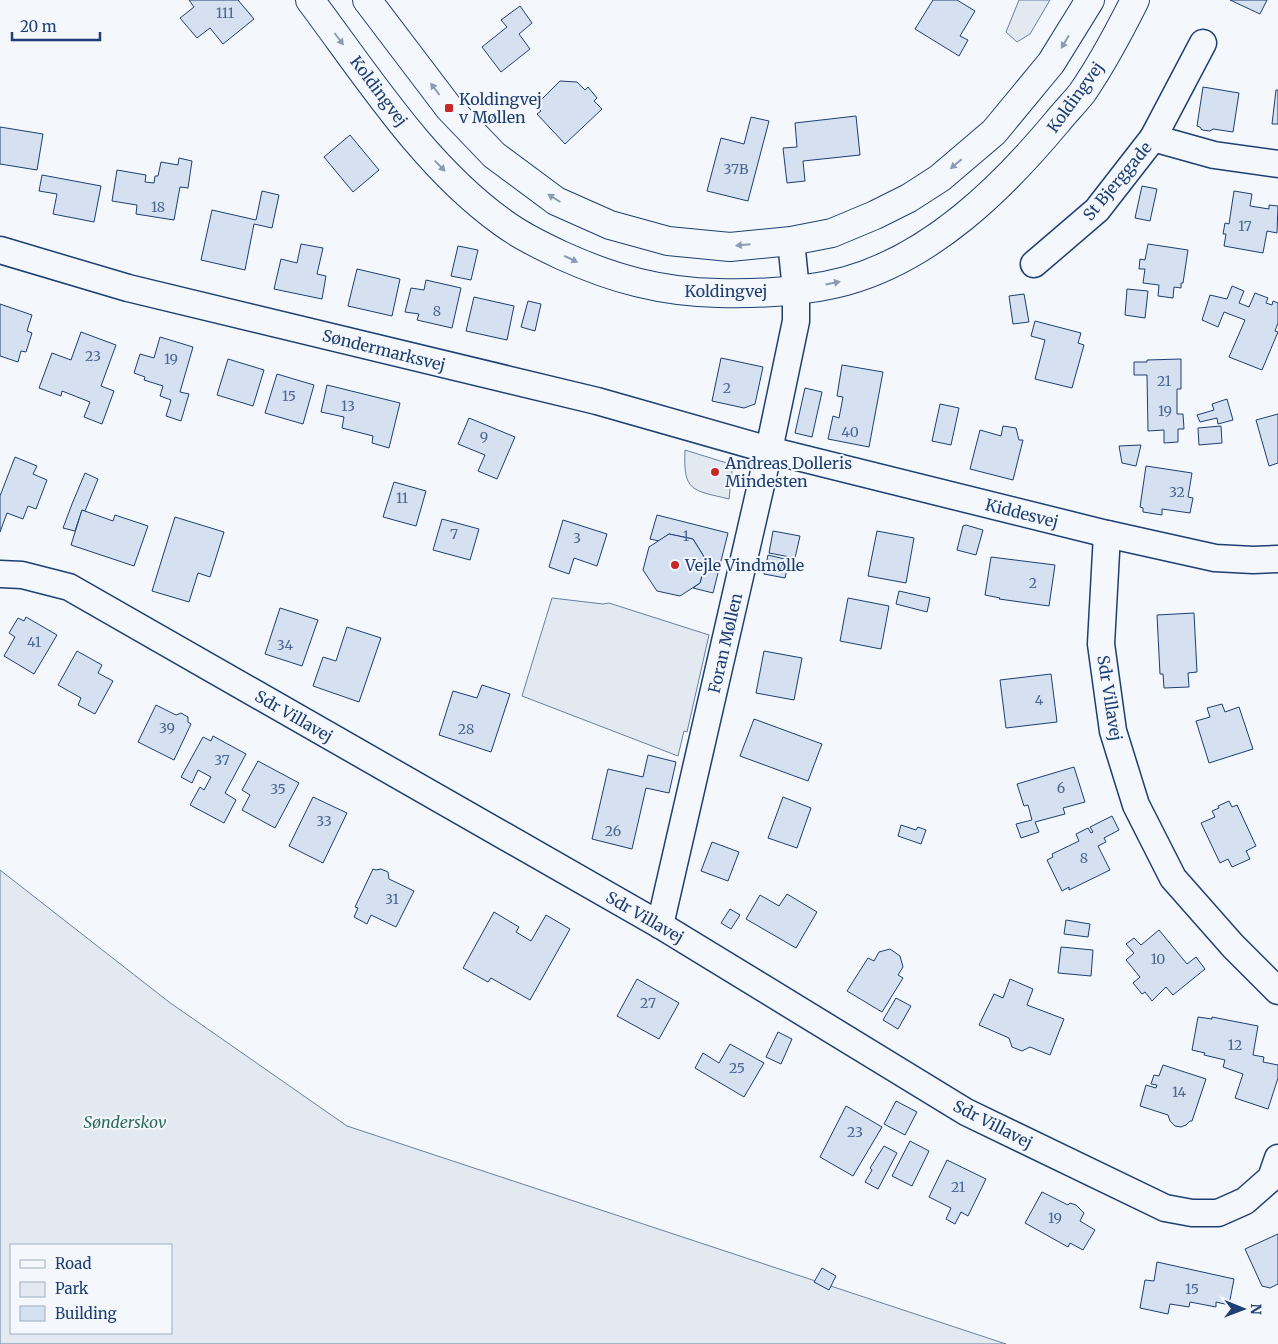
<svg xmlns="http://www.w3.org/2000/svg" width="1278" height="1344" font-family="Merriweather,serif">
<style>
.green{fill:#e3e9f0;stroke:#687fa3;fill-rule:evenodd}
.building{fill:#d5e0f0;stroke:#1d3f73}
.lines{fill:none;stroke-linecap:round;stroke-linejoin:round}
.minor-casing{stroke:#1d3f73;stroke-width:29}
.secondary-casing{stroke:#1d3f73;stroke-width:30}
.minor{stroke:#f4f7fb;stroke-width:26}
.secondary{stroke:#f4f7fb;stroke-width:28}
.oneway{fill:#889bb7}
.poi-dot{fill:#c62828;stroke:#f4f7fb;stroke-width:2}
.labels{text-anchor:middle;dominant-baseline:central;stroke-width:4;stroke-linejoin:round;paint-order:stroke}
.number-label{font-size:14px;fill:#4b6792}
.street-label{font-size:16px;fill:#1d3f73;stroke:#f4f7fb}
.poi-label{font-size:16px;fill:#1d3f73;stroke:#f4f7fb;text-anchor:start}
.park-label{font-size:16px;font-style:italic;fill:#2c6c60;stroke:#f4f7fb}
</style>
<rect width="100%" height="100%" fill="#f4f7fb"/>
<!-- green -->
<g class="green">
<path d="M1019 0H1050L1030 34 1017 42 1006 32Z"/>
<path d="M685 450 730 464 732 471 729 499C692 490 683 492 685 450Z"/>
<path d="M552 598 603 604 609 603 709 635 687 732 684 731 678 756 522 696Z"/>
<path d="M0 870 169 1002 347 1126 1006 1344H0ZM11 1245H171V1333H11Z"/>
</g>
<!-- building -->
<g class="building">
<path d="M189 0H238L254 19 223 44 210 28 197 38 180 18 194 7Z"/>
<path d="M933 0H957L975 11 960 36 968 40 959 56 915 29Z"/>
<path d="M1230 0H1267L1260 14Z"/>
<path d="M520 6 532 23 519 34 530 49 501 72 482 47 507 27 501 20Z"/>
<path d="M560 81 577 82 585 90 588 87 597 98 594 101 602 109 565 144 537 114 541 111 536 105Z"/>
<path d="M1203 87 1239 93 1233 132 1213 129 1210 131 1202 130 1200 127 1197 126Z"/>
<path d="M1276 90H1278V124H1272Z"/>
<path d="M856 116 860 155 803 161 805 181 787 183 783 148 797 147 795 123Z"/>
<path d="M751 117 769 121 748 201 707 191 721 138 744 144Z"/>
<path d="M0 127 43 134 37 170 0 164Z"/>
<path d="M350 135 379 170 353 192 324 157Z"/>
<path d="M179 158 192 161 188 188 180 187 174 220 136 214 137 205 112 201 117 170 146 175 145 182 154 183 155 176H158L161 162 178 165Z"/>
<path d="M42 175 101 186 94 222 53 214 57 194 39 191Z"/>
<path d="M1142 186 1157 189 1150 221 1135 218Z"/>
<path d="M262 191 279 195 272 228 254 224 245 270 201 260 212 210 256 220Z"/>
<path d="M1234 191 1252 194 1250 206 1269 209V205L1278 206 1277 233 1267 231 1263 253 1224 246 1226 234H1223L1225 223 1229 224Z"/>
<path d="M301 244 323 248 317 274 326 276 322 299 274 289 281 259 297 263Z"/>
<path d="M1148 244 1188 250 1183 283H1181V288L1174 287 1173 298 1158 296 1159 285 1143 283 1145 269H1139L1140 259 1145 260Z"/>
<path d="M458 246 478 250 471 280 451 276Z"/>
<path d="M357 269 400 279 392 316 348 306Z"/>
<path d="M426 280 461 288 452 328 417 320 419 314 405 312 411 288 424 290Z"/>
<path d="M1232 286 1244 291 1239 303 1249 307 1255 293 1268 298 1266 303 1272 305 1273 301 1278 303V323L1275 331 1278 332 1262 370 1229 357 1245 320 1224 312 1218 327 1202 320 1210 295 1227 299Z"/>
<path d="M1127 289 1148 291 1145 318 1125 315Z"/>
<path d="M1024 294 1029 322 1013 324 1009 296Z"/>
<path d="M474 297 514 306 507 340 466 331Z"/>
<path d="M528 301 541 304 535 331 521 327Z"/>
<path d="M0 304 32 315 27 331 32 333 26 352 21 351 18 362 0 356Z"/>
<path d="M1035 321 1081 333 1078 343 1084 345 1072 388 1035 379 1045 340 1031 336Z"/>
<path d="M81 332 116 345 101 386 114 391 102 424 84 417 90 402 62 391 61 396 39 388 52 353 71 360Z"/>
<path d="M160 337 193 347 180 392 189 394 181 421 166 416 171 400 160 396 163 386 144 380 145 377 134 373 140 354 154 358Z"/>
<path d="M721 358 763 367 755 404 744 408 712 401Z"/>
<path d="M228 359 264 370 253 406 217 395Z"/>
<path d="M1181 359V389H1177V414H1183L1184 429H1178V442L1164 443V430L1148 431 1147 375H1134V362H1147V360Z"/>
<path d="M842 365 883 372 869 447 828 439 833 416 839 418 843 397 837 396Z"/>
<path d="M277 374 314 385 303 424 265 413Z"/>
<path d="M327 385 400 403 389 448 372 443 373 436 342 428 344 417 321 412Z"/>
<path d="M805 388 822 392 812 437 795 433Z"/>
<path d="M1227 399 1233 420 1218 424 1217 418 1200 422 1197 415 1214 410 1212 404Z"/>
<path d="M940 404 959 408 951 445 932 441Z"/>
<path d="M1278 414V463L1269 466 1256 420Z"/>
<path d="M469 418 515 437 497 479 478 471 485 455 458 444Z"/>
<path d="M1003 426 1016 428 1019 440H1023L1013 480 970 469 980 430 1001 436Z"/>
<path d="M1221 426 1222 443 1199 445 1198 428Z"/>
<path d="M1141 445 1136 466 1122 463 1119 446Z"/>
<path d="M15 457 37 466 33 474 47 480 36 509 28 506 23 519 7 513 0 532V496Z"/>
<path d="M1146 466 1192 473 1188 497 1193 498 1190 513 1162 509V515L1143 512V508L1140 507Z"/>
<path d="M85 473 98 479 85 511 82 510 75 531 63 528 72 504Z"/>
<path d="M394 482 426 491 416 526 383 517Z"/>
<path d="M82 510 113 521 115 515 148 526 134 566 71 545Z"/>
<path d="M657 515 728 533 713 593 693 588 700 583 706 560 693 539 669 534 659 541 650 539Z"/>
<path d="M175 517 224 532 210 577 198 573 189 602 152 591Z"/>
<path d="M442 519 479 529 470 560 433 550Z"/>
<path d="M563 520 607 534 597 566 574 558 569 574 549 567Z"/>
<path d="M966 525 983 530 976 555 957 550 963 526Z"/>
<path d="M773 531 800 536 795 558 769 553Z"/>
<path d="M877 531 914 538 906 583 868 576Z"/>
<path d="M669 534 693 539 706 560 700 583 680 596 657 591 643 570 649 547Z"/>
<path d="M768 555 789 560 785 578 764 574Z"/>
<path d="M991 557 1055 565 1049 606 999 599 1000 598 985 595Z"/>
<path d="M899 591 930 598 927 612 896 604Z"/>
<path d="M848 598 889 606 881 649 840 641Z"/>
<path d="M280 608 318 620 302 666 265 654Z"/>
<path d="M1194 613 1197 672 1188 673 1189 687 1164 688 1163 674H1160L1157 615Z"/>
<path d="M26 617 57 635 34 674 4 656 15 637 9 633 18 618 24 621Z"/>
<path d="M347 627 381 638 359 702 313 686 323 657 336 661Z"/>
<path d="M77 651 102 665 98 673 113 681 95 714 78 705 81 698 58 685Z"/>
<path d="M764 651 802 658 794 700 756 693Z"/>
<path d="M1051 674 1057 722 1006 728 1000 680Z"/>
<path d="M482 685 510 694 491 752 439 735 453 691 477 698Z"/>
<path d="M1222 704 1225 712 1239 707 1253 749 1209 763 1196 721 1210 717 1207 708Z"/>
<path d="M156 705 176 715 181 713 188 717V722L191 724 174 760 138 742Z"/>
<path d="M754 719 822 744 808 781 740 756Z"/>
<path d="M213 736 246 754 225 793 236 800 224 823 190 805 200 787 204 790 211 777 198 770 192 783 181 777 203 737 211 741Z"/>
<path d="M648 755 676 762 669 793 646 788 632 849 592 839 608 769 643 777Z"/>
<path d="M258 761 299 783 275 828 242 810 250 795 242 790Z"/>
<path d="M1074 767 1085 802 1063 808 1065 814 1035 822 1039 832 1021 838 1016 824 1032 820 1028 805 1024 806 1017 784Z"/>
<path d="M313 797 347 813 323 863 289 846Z"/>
<path d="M783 797 811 808 797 848 768 838Z"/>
<path d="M1229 801 1232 807 1237 805 1256 846 1246 851 1250 859 1232 867 1228 859 1220 863 1201 823 1215 817 1212 811 1219 808 1218 806Z"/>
<path d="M1112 816 1119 830 1104 838 1106 842 1098 846 1110 870 1069 890V887L1062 891 1047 860 1053 857 1052 854 1079 841 1076 834 1088 828 1091 833 1093 832 1090 827Z"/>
<path d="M901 825 916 830 918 827 926 830 921 844 898 836Z"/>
<path d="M712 842 739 852 728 881 701 871Z"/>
<path d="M373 869 376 870 381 869 388 872 389 879 414 891 396 927 371 915 367 924 354 917 358 908 355 907Z"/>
<path d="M787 894 817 912 796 948 746 919 760 895 779 906Z"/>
<path d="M730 909 740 915 731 929 721 923Z"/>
<path d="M494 912 519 927 516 932 531 941 546 915 570 929 530 1000 491 978 488 982 463 968Z"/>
<path d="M1066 920 1090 924 1088 937 1064 934Z"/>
<path d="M1159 930 1187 964 1196 957 1205 969 1173 995 1166 987 1152 1001 1145 992 1142 994 1133 983 1140 977 1126 960 1134 953 1126 944 1134 938 1141 945Z"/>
<path d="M1061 947 1093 950 1091 976 1058 973Z"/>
<path d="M890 949 900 956 903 967 898 975 903 978 882 1012 847 991 868 958 874 961 879 952Z"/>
<path d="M637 979 679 1003 659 1039 617 1016Z"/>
<path d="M1010 979 1033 989 1027 1005 1064 1019 1050 1055 1030 1047 1022 1051 1012 1047 1009 1038 979 1025 994 994 1003 998Z"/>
<path d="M896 998 911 1006 898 1029 883 1020Z"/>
<path d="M1198 1017 1212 1019V1017L1258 1026 1253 1055 1264 1057 1263 1062 1278 1065V1078L1268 1109 1235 1098 1243 1074 1223 1067 1225 1060 1204 1055 1205 1053 1192 1050Z"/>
<path d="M778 1032 792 1039 781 1064 766 1057Z"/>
<path d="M730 1044 764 1063 744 1097 695 1068 703 1053 719 1063Z"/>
<path d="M1163 1065 1206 1079 1192 1121H1190L1186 1125 1181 1127 1175 1126 1170 1121 1168 1115 1140 1106 1146 1085 1156 1088 1157 1085 1151 1084 1154 1075 1159 1076Z"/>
<path d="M896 1101 917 1112 905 1135 884 1124Z"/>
<path d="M846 1106 882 1127 853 1176 820 1157Z"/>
<path d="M910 1141 929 1151 912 1186 892 1176Z"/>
<path d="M884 1146 897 1153 878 1189 865 1182 872 1170 870 1168Z"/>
<path d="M947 1160 986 1179 968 1216 961 1212 955 1224 946 1219 951 1208 929 1197Z"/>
<path d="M1042 1192 1068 1205 1070 1203 1076 1205 1084 1213 1080 1221 1095 1230 1083 1250 1070 1243 1068 1247 1025 1223Z"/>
<path d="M1278 1234V1284L1270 1288 1262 1286 1245 1249Z"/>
<path d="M1157 1262 1234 1279 1229 1305 1216 1302V1307L1190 1302 1189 1307 1170 1304 1168 1314 1140 1308 1145 1280 1154 1281Z"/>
<path d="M822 1268 836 1276 829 1290 814 1282Z"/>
</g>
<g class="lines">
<defs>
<g id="minor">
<path d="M1153 138 1214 155 1278 164"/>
<path d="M0 250 128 288 597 401 769 450 1107 534 1215 558 1253 560 1278 559"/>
<path d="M1034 264 1097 210 1153 138 1203 43"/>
<path d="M1107 534 1101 644 1113 731 1136 805 1173 878 1233 946 1278 991"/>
<path d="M0 574 22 575 69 587 660 925 966 1112 1165 1208 1192 1213H1218L1245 1201 1271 1178 1278 1158"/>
<path d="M660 925 769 450 796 321V290L791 241"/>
</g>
<g id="secondary">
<path d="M310 0C367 76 424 166 502 222 521 236 542 246 563 256 614 279 662 292 718 293 760 294 805 292 846 281 932 257 1002 188 1057 122 1065 112 1074 103 1082 93 1102 64 1119 32 1135 0"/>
<path d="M367 0 449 108 494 155 556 201 610 225 668 241 730 247 791 241 832 233 875 215 909 198 940 178 994 132 1051 63 1090 0"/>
</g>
</defs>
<!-- minor casing -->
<use href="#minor" class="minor-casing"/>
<!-- secondary casing -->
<use href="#secondary" class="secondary-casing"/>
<!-- minor -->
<use href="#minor" class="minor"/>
<!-- secondary -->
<use href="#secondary" class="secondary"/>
</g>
<!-- one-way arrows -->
<defs><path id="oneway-solid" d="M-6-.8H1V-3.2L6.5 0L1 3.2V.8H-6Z" transform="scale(1.25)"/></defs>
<g class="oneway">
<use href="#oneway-solid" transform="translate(339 39) rotate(53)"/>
<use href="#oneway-solid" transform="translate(1065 42) rotate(121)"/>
<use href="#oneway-solid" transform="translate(435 89) rotate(-127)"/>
<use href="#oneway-solid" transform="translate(956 164) rotate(140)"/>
<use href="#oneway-solid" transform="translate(440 166) rotate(46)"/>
<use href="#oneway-solid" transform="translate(554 198) rotate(-148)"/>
<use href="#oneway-solid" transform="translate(743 245) rotate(175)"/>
<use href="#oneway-solid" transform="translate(571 259) rotate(25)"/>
<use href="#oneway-solid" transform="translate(833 283) rotate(-11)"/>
</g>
<!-- markers -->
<g class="poi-dot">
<rect x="444" y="103" width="10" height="10" rx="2.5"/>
<circle cx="715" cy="472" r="5"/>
<circle cx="675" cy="565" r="5"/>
</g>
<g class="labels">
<!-- number labels -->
<g class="number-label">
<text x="225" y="13">111</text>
<text x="736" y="169">37B</text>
<text x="158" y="207">18</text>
<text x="1245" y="226">17</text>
<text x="437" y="311">8</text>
<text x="93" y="356">23</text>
<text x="171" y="359">19</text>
<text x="1164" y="381">21</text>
<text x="727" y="388">2</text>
<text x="289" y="396">15</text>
<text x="348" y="406">13</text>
<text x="1165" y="411">19</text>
<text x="850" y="432">40</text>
<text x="484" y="437">9</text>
<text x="1177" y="492">32</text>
<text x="402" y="498">11</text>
<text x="454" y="534">7</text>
<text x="686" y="536">1</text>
<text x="577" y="538">3</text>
<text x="1033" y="583">2</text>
<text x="34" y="642">41</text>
<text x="285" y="645">34</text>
<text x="1039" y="700">4</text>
<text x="167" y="728">39</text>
<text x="466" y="729">28</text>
<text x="222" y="760">37</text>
<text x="1061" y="788">6</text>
<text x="278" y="789">35</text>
<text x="324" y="821">33</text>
<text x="613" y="831">26</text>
<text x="1084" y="858">8</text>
<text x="392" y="899">31</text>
<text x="1158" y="959">10</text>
<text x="648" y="1003">27</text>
<text x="1235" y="1045">12</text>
<text x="737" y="1068">25</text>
<text x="1179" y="1092">14</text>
<text x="855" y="1132">23</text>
<text x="958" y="1187">21</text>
<text x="1055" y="1218">19</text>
<text x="1192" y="1289">15</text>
</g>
<!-- street labels -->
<g class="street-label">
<text transform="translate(379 91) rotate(53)">Koldingvej</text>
<text transform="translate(1075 97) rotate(-54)">Koldingvej</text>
<text transform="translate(1117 181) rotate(-50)">St Bjerggade</text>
<text x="726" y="291">Koldingvej</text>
<text transform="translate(384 350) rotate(14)">Søndermarksvej</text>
<text transform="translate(1022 513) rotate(14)">Kiddesvej</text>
<text transform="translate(725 643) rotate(-77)">Foran Møllen</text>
<text transform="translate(1110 698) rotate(81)">Sdr Villavej</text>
<text transform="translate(294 716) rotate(30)">Sdr Villavej</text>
<text transform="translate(645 917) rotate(30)">Sdr Villavej</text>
<text transform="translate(993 1124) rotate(27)">Sdr Villavej</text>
</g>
<!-- poi labels -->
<g class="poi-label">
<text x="459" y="99">Koldingvej<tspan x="459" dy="18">v Møllen</tspan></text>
<text x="725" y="463">Andreas Dolleris<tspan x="725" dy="18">Mindesten</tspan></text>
<text x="685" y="565">Vejle Vindmølle</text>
</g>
<!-- park labels -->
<g class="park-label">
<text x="125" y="1122">Sønderskov</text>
</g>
</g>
<!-- legend -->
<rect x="10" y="1244" width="162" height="90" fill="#f4f7fb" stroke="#9eadc5"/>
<rect x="20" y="1260" width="25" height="8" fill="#f4f7fb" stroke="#9eadc5"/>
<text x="55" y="1269" font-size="15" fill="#1d3f73">Road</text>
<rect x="20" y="1282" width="25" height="15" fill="#e3e9f0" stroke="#9eadc5"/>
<text x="55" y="1294" font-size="15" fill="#1d3f73">Park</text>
<rect x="20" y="1306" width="25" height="15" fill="#d5e0f0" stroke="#9eadc5"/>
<text x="55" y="1319" font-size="15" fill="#1d3f73">Building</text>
<!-- north arrow -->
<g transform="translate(1243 1309) rotate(91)" stroke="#f4f7fb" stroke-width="4" paint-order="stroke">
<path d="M0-4L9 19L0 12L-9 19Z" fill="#1d3f73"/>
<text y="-8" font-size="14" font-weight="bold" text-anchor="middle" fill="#1d3f73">N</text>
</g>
<!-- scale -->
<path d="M12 32v8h88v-8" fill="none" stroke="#1d3f73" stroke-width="2.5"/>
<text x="20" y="32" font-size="15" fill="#1d3f73" stroke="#f4f7fb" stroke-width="4" paint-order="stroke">20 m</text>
</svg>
